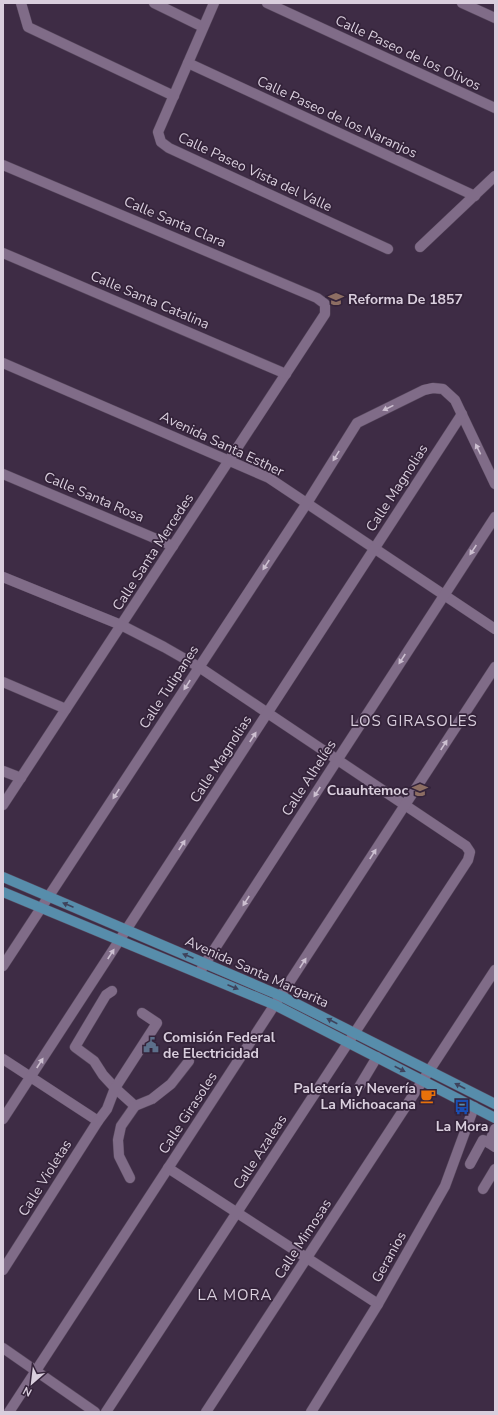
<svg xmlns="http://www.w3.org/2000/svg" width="498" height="1415" font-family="'Nunito Sans',sans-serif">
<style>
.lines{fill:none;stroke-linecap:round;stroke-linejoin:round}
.minor-casing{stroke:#57485d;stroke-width:11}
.major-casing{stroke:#57485d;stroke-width:11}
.minor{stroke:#806c88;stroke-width:10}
.major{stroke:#578dab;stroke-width:10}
.oneway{fill:#ccbfd0}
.oneway2{fill:#3e435c}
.labels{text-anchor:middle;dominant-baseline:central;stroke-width:3.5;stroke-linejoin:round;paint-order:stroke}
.street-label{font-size:14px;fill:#d9cedd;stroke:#34233a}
.poi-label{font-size:14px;font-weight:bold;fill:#d9cedd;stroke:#34233a;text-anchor:start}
.neighbourhood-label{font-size:15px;letter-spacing:1px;fill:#d9cedd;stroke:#34233a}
</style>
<rect width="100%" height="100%" fill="#3e2c45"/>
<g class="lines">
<defs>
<g id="minor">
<path d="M21 3 28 27 174 96"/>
<path d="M154 3 203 27"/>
<path d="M214 3 158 132 161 142 169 148 388 249"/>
<path d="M267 3 495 108"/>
<path d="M462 3 495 18"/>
<path d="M188 63 475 196"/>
<path d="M3 165 317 298 325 304V314L3 805"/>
<path d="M420 247 495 176"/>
<path d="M3 253 286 374"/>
<path d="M3 363 269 478 495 629"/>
<path d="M3 474 173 546"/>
<path d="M3 577 121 625 164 647 199 667 466 846 470 852 468 860 106 1412"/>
<path d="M3 682 66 709"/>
<path d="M3 771 21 778"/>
<path d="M3 966 307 503 357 423 424 390 433 388 443 389 455 400 495 484"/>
<path d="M199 973 495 517"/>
<path d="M112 991 106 995 75 1047 94 1061 103 1075 115 1088 135 1106"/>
<path d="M3 1059 98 1121"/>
<path d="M359 1087 377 1057"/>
<path d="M3 1119 462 414"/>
<path d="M495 1147 489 1143 495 1129"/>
<path d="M470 1164 483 1140 489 1143"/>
<path d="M168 1168 378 1304"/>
<path d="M130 1178 119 1156 118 1140 121 1126 135 1106 152 1099 171 1084 189 1061"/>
<path d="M483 1189 495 1169"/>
<path d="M3 1270 98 1121 107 1109 115 1088 157 1023 142 1013"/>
<path d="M3 1348 95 1412"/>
<path d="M9 1412 495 667"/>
<path d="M206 1412 495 970"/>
<path d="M311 1412 378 1304 445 1186 474 1107"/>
</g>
<g id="major">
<path d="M3 877 281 996 495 1104"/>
<path d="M3 892 275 1005 495 1118"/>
</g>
</defs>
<!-- minor casing -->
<use href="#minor" class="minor-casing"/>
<!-- major casing -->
<use href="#major" class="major-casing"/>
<!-- minor -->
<use href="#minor" class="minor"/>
<!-- major -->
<use href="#major" class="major"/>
</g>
<!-- one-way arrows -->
<defs><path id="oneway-solid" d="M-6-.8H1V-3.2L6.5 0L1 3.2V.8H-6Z"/></defs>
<g class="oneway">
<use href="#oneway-solid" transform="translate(388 408) rotate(154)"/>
<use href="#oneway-solid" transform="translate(478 449) rotate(-116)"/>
<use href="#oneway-solid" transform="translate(336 456) rotate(122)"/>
<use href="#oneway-solid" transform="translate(473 550) rotate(124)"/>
<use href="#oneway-solid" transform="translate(266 565) rotate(123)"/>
<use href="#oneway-solid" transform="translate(402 659) rotate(123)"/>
<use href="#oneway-solid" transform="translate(187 685) rotate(123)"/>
<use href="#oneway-solid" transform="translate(253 737) rotate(-57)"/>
<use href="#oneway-solid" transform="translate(444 745) rotate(-57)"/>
<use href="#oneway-solid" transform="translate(317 792) rotate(123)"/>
<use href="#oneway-solid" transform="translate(116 794) rotate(123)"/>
<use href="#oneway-solid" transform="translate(182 845) rotate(-57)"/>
<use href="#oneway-solid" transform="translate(373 854) rotate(-57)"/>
<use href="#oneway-solid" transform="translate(246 901) rotate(123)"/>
<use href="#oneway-solid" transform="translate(111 954) rotate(-57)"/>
<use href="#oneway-solid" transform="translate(303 963) rotate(-57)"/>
<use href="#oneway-solid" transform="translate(40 1063) rotate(-57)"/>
</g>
<g class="oneway2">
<use href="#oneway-solid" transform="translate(68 905) rotate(-157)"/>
<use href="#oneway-solid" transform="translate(188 956) rotate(-157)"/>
<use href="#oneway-solid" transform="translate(233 987) rotate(23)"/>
<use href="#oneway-solid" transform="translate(332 1021) rotate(-153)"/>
<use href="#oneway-solid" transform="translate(400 1069) rotate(27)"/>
<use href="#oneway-solid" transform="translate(460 1086) rotate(-153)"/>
</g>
<!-- icons -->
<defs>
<symbol id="school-bare" viewBox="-9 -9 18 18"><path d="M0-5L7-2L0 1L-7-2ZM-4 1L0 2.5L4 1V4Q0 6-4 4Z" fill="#8d6e63" stroke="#34233a" stroke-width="2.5" paint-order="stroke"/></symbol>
<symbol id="civic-bare" viewBox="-9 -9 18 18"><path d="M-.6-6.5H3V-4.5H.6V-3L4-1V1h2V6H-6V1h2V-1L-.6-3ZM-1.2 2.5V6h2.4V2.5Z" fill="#5c6f8a" stroke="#34233a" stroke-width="2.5" paint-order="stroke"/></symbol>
<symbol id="cafe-bare" viewBox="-9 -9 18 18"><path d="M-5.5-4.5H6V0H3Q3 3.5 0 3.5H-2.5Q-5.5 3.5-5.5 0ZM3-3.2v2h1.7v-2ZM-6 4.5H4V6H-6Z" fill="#e8710a" stroke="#34233a" stroke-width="2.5" paint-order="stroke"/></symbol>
<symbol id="bus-bare" viewBox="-9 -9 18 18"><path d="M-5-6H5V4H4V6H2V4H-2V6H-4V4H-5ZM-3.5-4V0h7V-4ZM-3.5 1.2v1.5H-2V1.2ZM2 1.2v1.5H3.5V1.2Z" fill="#1a4fb4" stroke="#34233a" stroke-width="2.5" paint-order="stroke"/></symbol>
</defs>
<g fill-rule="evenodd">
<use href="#school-bare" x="325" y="288" width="22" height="22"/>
<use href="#school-bare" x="409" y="779" width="22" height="22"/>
<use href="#civic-bare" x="140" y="1034" width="22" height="22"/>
<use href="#cafe-bare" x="417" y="1085" width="22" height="22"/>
<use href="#bus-bare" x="451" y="1096" width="22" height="22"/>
</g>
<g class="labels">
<!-- street labels -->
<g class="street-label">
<text transform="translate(408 53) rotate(25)">Calle Paseo de los Olivos</text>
<text transform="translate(337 117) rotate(25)">Calle Paseo de los Naranjos</text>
<text transform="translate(255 172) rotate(25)">Calle Paseo Vista del Valle</text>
<text transform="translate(175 222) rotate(23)">Calle Santa Clara</text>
<text transform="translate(150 300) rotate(23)">Calle Santa Catalina</text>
<text transform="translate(222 444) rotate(25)">Avenida Santa Esther</text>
<text transform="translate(397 488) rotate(-57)">Calle Magnolias</text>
<text transform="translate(94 497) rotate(23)">Calle Santa Rosa</text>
<text transform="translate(153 552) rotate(-57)">Calle Santa Mercedes</text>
<text transform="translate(169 687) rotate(-57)">Calle Tulipanes</text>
<text transform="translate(221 759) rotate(-57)">Calle Magnolias</text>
<text transform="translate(309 778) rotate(-57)">Calle Alhelíes</text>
<text transform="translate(257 972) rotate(24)">Avenida Santa Margarita</text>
<text transform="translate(188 1113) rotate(-57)">Calle Girasoles</text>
<text transform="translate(260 1152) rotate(-57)">Calle Azaleas</text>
<text transform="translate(45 1178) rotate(-58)">Calle Violetas</text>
<text transform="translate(303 1239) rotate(-57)">Calle Mimosas</text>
<text transform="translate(389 1257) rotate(-61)">Geranios</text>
</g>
<!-- poi labels -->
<g class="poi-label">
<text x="348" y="299">Reforma De 1857</text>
<text x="408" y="790" text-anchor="end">Cuauhtemoc</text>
<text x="163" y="1037">Comisión Federal<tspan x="163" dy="16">de Electricidad</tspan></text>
<text x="416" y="1088" text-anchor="end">Paletería y Nevería<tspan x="416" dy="16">La Michoacana</tspan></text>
<text x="462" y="1126" text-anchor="middle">La Mora</text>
</g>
<!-- neighbourhood labels -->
<g class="neighbourhood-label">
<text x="414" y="721">LOS GIRASOLES</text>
<text x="235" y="1295">LA MORA</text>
</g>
</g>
<!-- border -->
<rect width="498" height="1415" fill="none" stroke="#d9cedd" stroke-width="8"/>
<!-- north arrow -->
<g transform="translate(32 1383) rotate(208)" stroke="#34233a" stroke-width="3" paint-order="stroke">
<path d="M0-3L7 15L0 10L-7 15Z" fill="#d9cedd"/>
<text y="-6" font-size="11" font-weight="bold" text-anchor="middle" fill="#d9cedd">N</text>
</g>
</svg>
